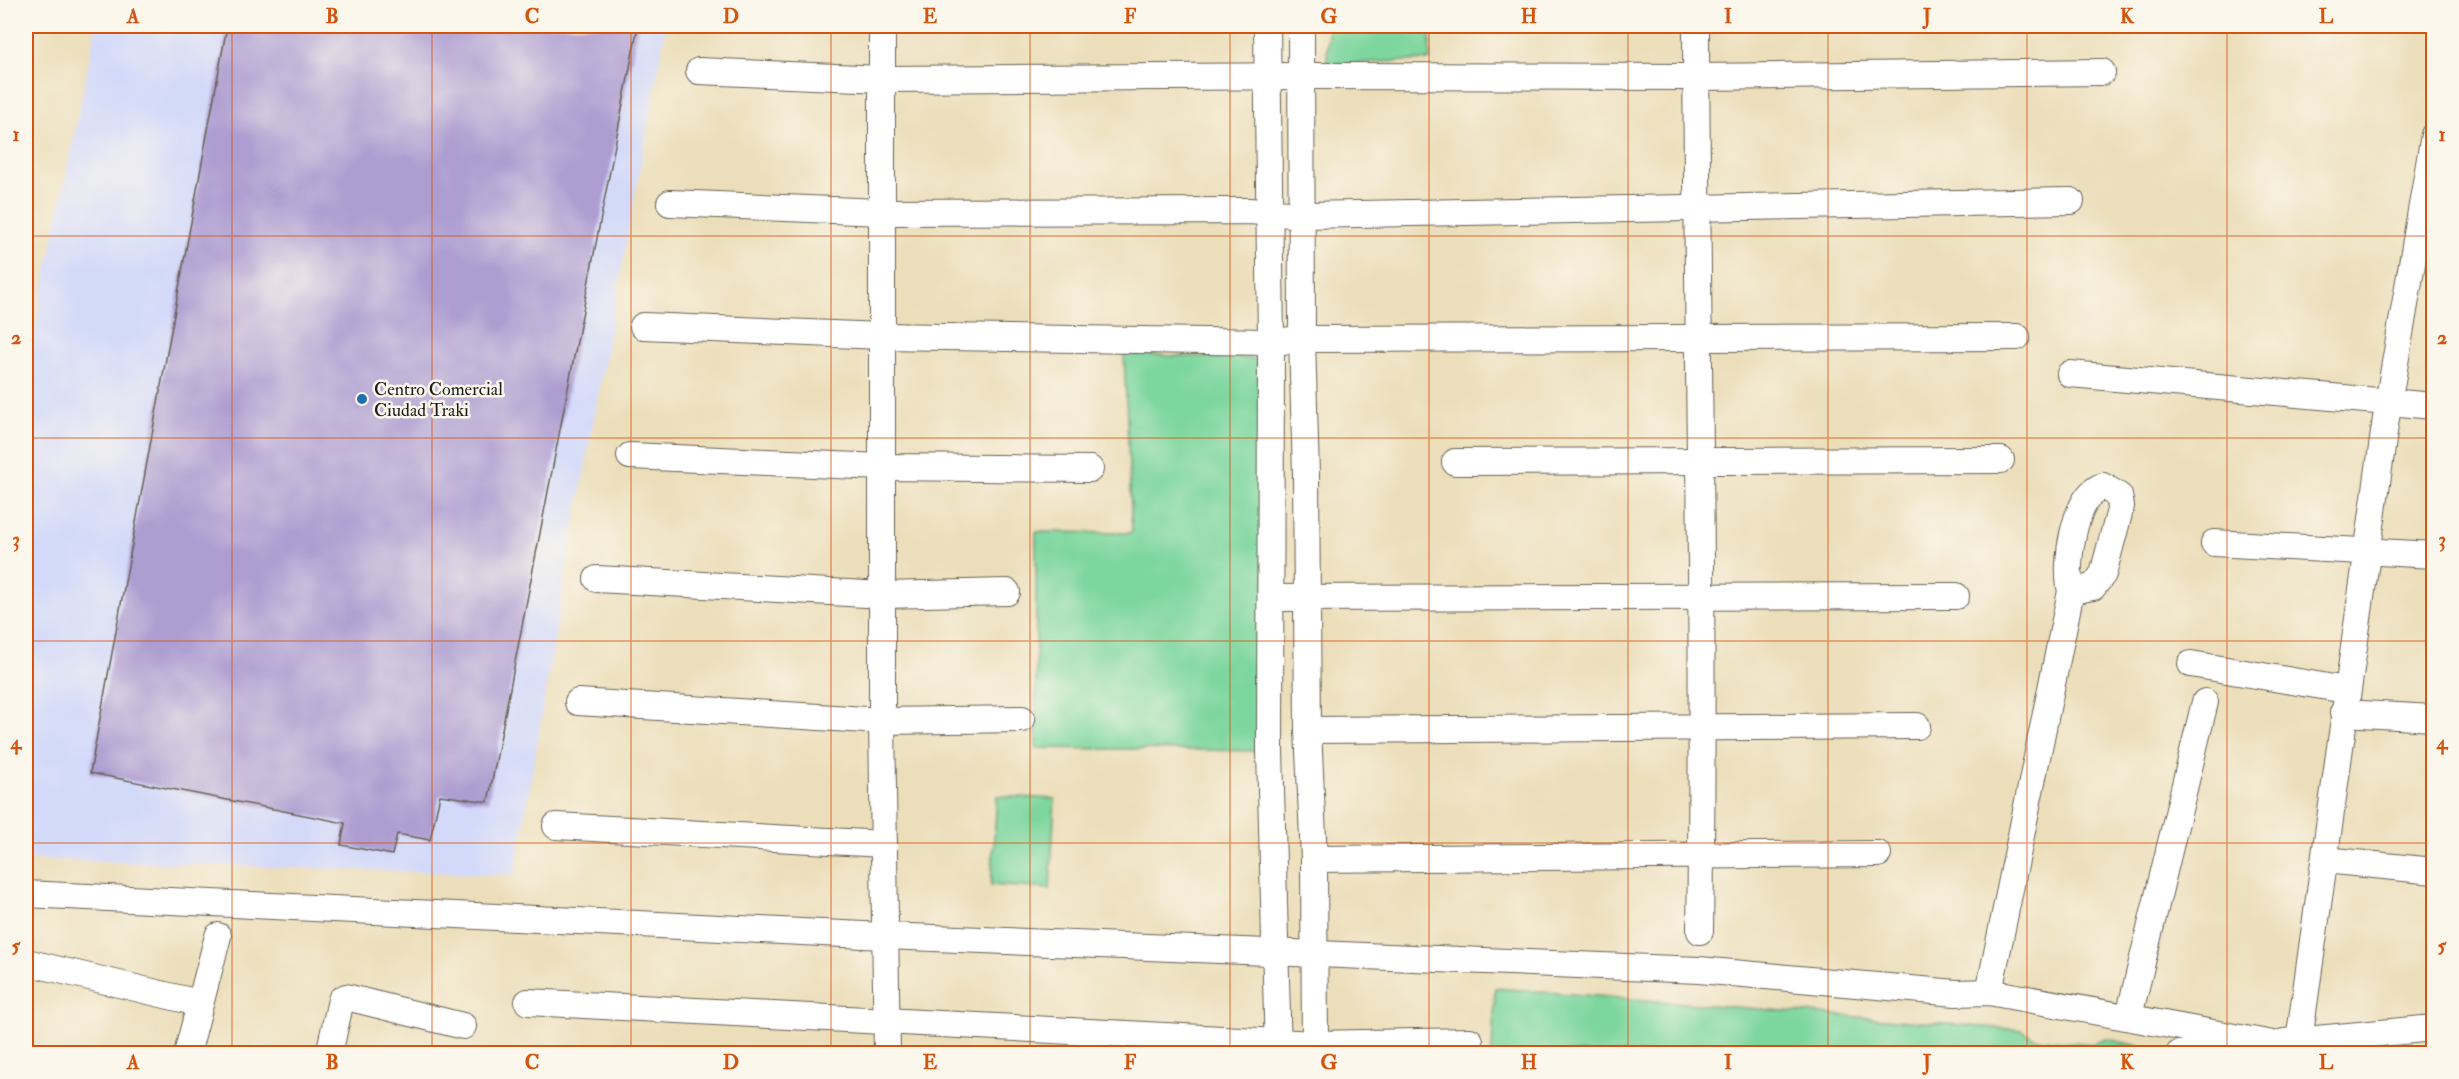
<svg xmlns="http://www.w3.org/2000/svg" width="2459" height="1079" font-family="'IM FELL Double Pica',serif">
<style>
.built{fill:#d3d9f9}
.green{fill:#7bd69d;stroke:#4c795c;stroke-width:1.5}
.building{fill:#ad9dd1}
.lines{fill:none;stroke-linecap:round;stroke-linejoin:round}
.minor-casing{stroke:#656053;stroke-width:28}
.minor{stroke:#fff;stroke-width:26}
.grid{fill:none;stroke:#d4530e;stroke-width:1.5;stroke-opacity:0.55}
.poi-dot{fill:#1f6fb2;stroke:#fbf7ec;stroke-width:2}
.labels{text-anchor:middle;dominant-baseline:central;stroke-width:5;stroke-linejoin:round;paint-order:stroke}
.poi-label{font-size:18px;fill:#1c1c1c;stroke:#fbf7ec;text-anchor:start}
.neatline{fill:none;stroke:#d4530e;stroke-width:2}
.grid-label{font-size:20px;text-anchor:middle;font-weight:bold;fill:#d4530e}
</style>
<rect width="100%" height="100%" fill="#fbf7ec"/>
<filter id="ink" filterUnits="userSpaceOnUse"><feTurbulence type="fractalNoise" baseFrequency=".0167" numOctaves="2"/><feDisplacementMap in="SourceGraphic" scale="12" xChannelSelector="R" yChannelSelector="G"/><feConvolveMatrix kernelMatrix="1 2 1 2 8 2 1 2 1" color-interpolation-filters="sRGB"/></filter>
<filter id="wash" filterUnits="userSpaceOnUse"><feTurbulence type="fractalNoise" baseFrequency=".008" numOctaves="4" result="noise"/><feDisplacementMap in="SourceGraphic" scale="24" xChannelSelector="R" yChannelSelector="G"/><feGaussianBlur stdDeviation="1.35" result="paint"/><feColorMatrix in="noise" values="0 0 0 0 0 0 0 0 0 0 0 0 0 0 0 0 0 1.4 0 .05"/><feComposite in="paint" operator="in"/></filter>
<g filter="url(#wash)">
<rect width="100%" height="100%" fill="#ecdeba"/>
<!-- built -->
<path class="built" d="M96 26H666L564 582 515 875 26 859V375Z"/>
<!-- green -->
<g class="green">
<path d="M1328 26H1430V60L1327 64Z"/>
<path d="M1124 354 1258 359 1270 751 1036 748V532L1132 533Z"/>
<path d="M997 796 1055 799 1050 889 991 885Z"/>
<path d="M1495 988 2022 1030 2034 1038 2092 1044 2107 1039 2139 1046 2041 1054 1492 1053Z"/>
</g>
<g id="blocks">
<!-- building -->
<path class="building" d="M227 26H638L488 802 440 795 430 840 397 834 392 855 341 845 345 823 90 773Z"/>
</g>
</g>
<g filter="url(#ink)">
<use href="#blocks" fill-opacity="0" stroke="#656053" stroke-width="1.5"/>
<g class="lines">
<defs>
<g id="minor">
<path d="M882 26V721L887 1054"/>
<path d="M1267 26 1271 342 1270 751 1278 1054"/>
<path d="M1301 26 1302 339 1306 475 1308 730 1314 859 1315 1054"/>
<path d="M1696 26C1697 327 1705 629 1700 931"/>
<path d="M699 71 882 79 1302 76 1696 77 2102 72"/>
<path d="M670 203 880 212 1249 211 1303 215 2071 201"/>
<path d="M643 326 881 336 1271 342 1302 339 2017 337"/>
<path d="M2070 374 2434 406"/>
<path d="M630 456 882 467 1090 469"/>
<path d="M1455 462 2001 460"/>
<path d="M2214 543 2434 555"/>
<path d="M597 579 883 595 1007 592"/>
<path d="M1271 598 1956 596"/>
<path d="M2191 664 2346 690"/>
<path d="M578 702 882 721 1022 719"/>
<path d="M2343 713 2434 718"/>
<path d="M1308 730 1917 726"/>
<path d="M556 826 884 844"/>
<path d="M1314 859 1878 854"/>
<path d="M2325 860 2434 871"/>
<path d="M26 894 885 936 1699 970 1956 993 1989 992 2273 1044"/>
<path d="M26 962 199 1003"/>
<path d="M1989 992 2071 591C2064 565 2074 494 2103 486L2119 496 2121 506 2103 574 2093 587 2071 591"/>
<path d="M528 1002 1314 1044 1470 1041"/>
<path d="M2129 1016 2205 702"/>
<path d="M2299 1041 2388 404 2434 135"/>
<path d="M2284 1042 2434 1028"/>
<path d="M187 1054 218 936"/>
<path d="M329 1054 341 1000 346 997 463 1026"/>
<path d="M2179 1054 2244 1047"/>
</g>
</defs>
<!-- minor casing -->
<use href="#minor" class="minor-casing"/>
<!-- minor -->
<use href="#minor" class="minor"/>
</g>
</g>
<!-- grid -->
<path class="grid" d="M232 26V1054M432 26V1054M631 26V1054M831 26V1054M1030 26V1054M1230 26V1054M1429 26V1054M1628 26V1054M1828 26V1054M2027 26V1054M2227 26V1054M26 236H2434M26 438H2434M26 641H2434M26 843H2434"/>
<!-- markers -->
<circle class="poi-dot" cx="362" cy="399" r="6"/>
<g class="labels">
<!-- poi labels -->
<g class="poi-label">
<text x="374" y="389">Centro Comercial<tspan x="374" dy="21">Ciudad Traki</tspan></text>
</g>
</g>
<!-- margin -->
<rect width="2459" height="1079" fill="none" stroke="#fbf7ec" stroke-width="66"/>
<rect x="33" y="33" width="2393" height="1013" class="neatline"/>
<g class="grid-label">
<text x="133" y="23">A</text>
<text x="332" y="23">B</text>
<text x="532" y="23">C</text>
<text x="731" y="23">D</text>
<text x="930" y="23">E</text>
<text x="1130" y="23">F</text>
<text x="1329" y="23">G</text>
<text x="1529" y="23">H</text>
<text x="1728" y="23">I</text>
<text x="1927" y="23">J</text>
<text x="2127" y="23">K</text>
<text x="2326" y="23">L</text>
<text x="16" y="141">1</text>
<text x="2442" y="141">1</text>
<text x="16" y="344">2</text>
<text x="2442" y="344">2</text>
<text x="16" y="546">3</text>
<text x="2442" y="546">3</text>
<text x="16" y="749">4</text>
<text x="2442" y="749">4</text>
<text x="16" y="952">5</text>
<text x="2442" y="952">5</text>
<text x="133" y="1069">A</text>
<text x="332" y="1069">B</text>
<text x="532" y="1069">C</text>
<text x="731" y="1069">D</text>
<text x="930" y="1069">E</text>
<text x="1130" y="1069">F</text>
<text x="1329" y="1069">G</text>
<text x="1529" y="1069">H</text>
<text x="1728" y="1069">I</text>
<text x="1927" y="1069">J</text>
<text x="2127" y="1069">K</text>
<text x="2326" y="1069">L</text>
</g>
</svg>
